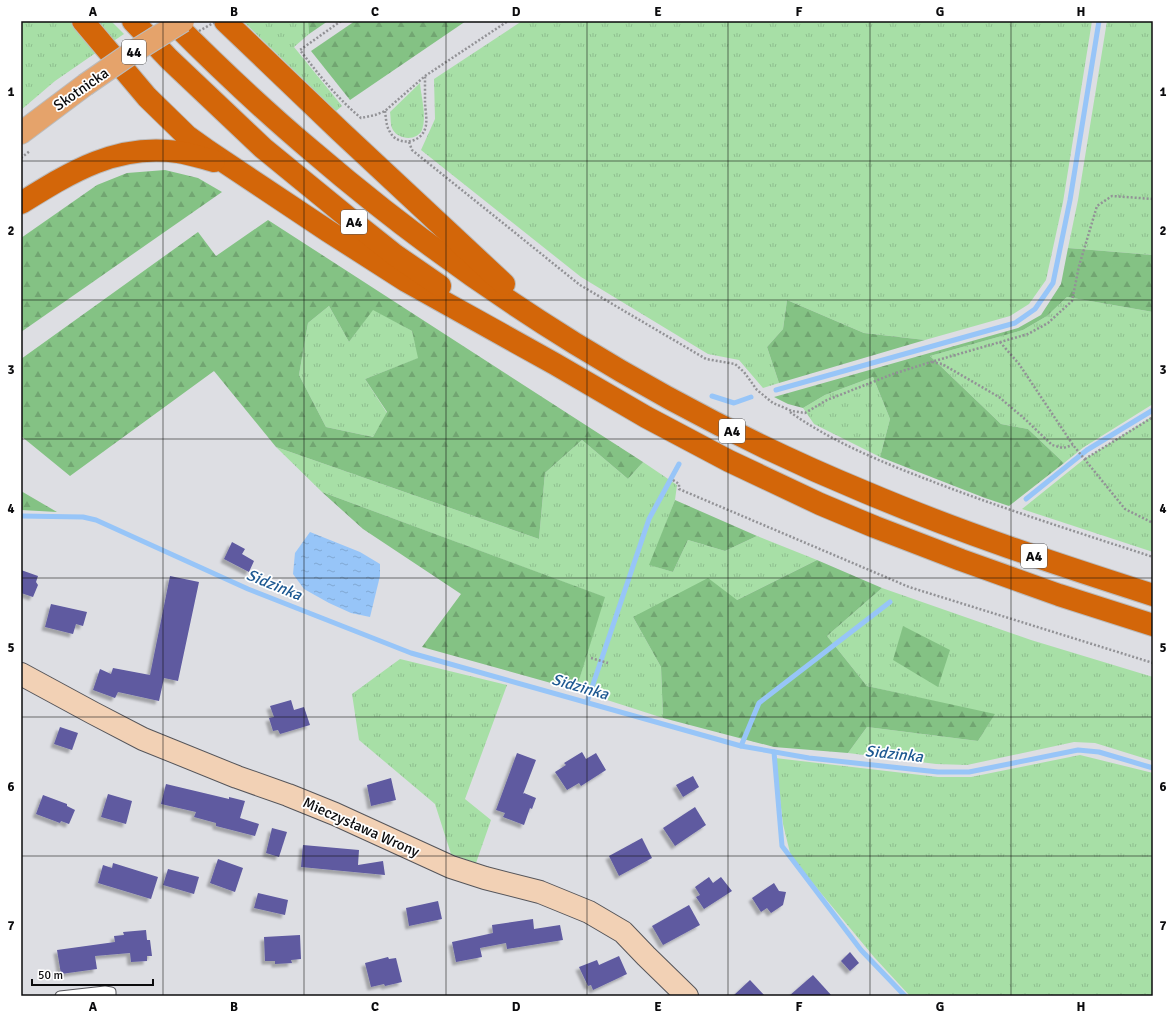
<svg xmlns="http://www.w3.org/2000/svg" width="1174" height="1017" font-family="Signika,sans-serif">
<style>
.grass{fill:url(#grass-tufts)}
.forest{fill:url(#forest-firs);fill-rule:evenodd}
.water{fill:url(#water-ripples)}
.lines{fill:none;stroke-linecap:round;stroke-linejoin:round}
.stream{stroke:#97c5f8;stroke-width:5}
.building{fill:#5e5aa0;filter:url(#shadow)}
.lane-casing{stroke:#55555a;stroke-width:11}
.secondary-casing{stroke:#55555a;stroke-width:24}
.primary-casing{stroke:#bbb;stroke-width:24}
.highway-casing{stroke:#bbb;stroke-width:24}
.path{stroke:#929296;stroke-width:2.5;stroke-dasharray:2 2;stroke-linecap:butt}
.lane{stroke:#fff;stroke-width:9}
.secondary{stroke:#f2d1b5;stroke-width:22}
.primary{stroke:#e5a36b;stroke-width:22}
.highway{stroke:#d36609;stroke-width:22}
.primary-bridge-casing{stroke:#bbb;stroke-width:24;stroke-linecap:butt}
.path-bridge{stroke:#929296;stroke-width:2.5;stroke-dasharray:2 2;stroke-linecap:butt}
.primary-bridge{stroke:#e5a36b;stroke-width:22}
.grid{fill:none;stroke:#0b0b0d;stroke-width:1;stroke-opacity:0.55}
.labels{text-anchor:middle;dominant-baseline:central;stroke-width:3.5;stroke-linejoin:round;paint-order:stroke}
.shield{fill:#fff;stroke:#545456;stroke-width:1}
.shield-label{font-size:14px;font-weight:bold;fill:#0b0b0d}
.street-label{font-size:15px;fill:#0b0b0d;stroke:#fff}
.water-label{font-size:16px;font-style:italic;fill:#1d5891;stroke:#fff}
.neatline{fill:none;stroke:#0b0b0d;stroke-width:1.5}
.grid-label{font-size:13px;text-anchor:middle;font-weight:bold;fill:#0b0b0d}
</style>
<defs>
<pattern id="grass-tufts" width="24" height="20" patternUnits="userSpaceOnUse"><rect width="24" height="20" fill="#a7dfa6"/><path d="M3 7l-1-3M5 7V3M7 7l1-3M15 17l-1-3M17 17v-4M19 17l1-3" fill="none" stroke="#8ebe8e"/></pattern>
<pattern id="forest-firs" width="22" height="20" patternUnits="userSpaceOnUse"><rect width="22" height="20" fill="#84c284"/><path d="M5 1l3.5 6h-7zM16 11l3.5 6h-7z" fill="#71a571"/></pattern>
<pattern id="water-ripples" width="26" height="14" patternUnits="userSpaceOnUse"><rect width="26" height="14" fill="#97c5f8"/><path d="M2 4q2-2 4 0t4 0M15 11q2-2 4 0t4 0" fill="none" stroke="#81a8d3"/></pattern>
<filter id="shadow"><feDropShadow dx="-3.5" dy="3.5" stdDeviation="1" flood-color="#0004"/></filter>
</defs>
<rect width="100%" height="100%" fill="#dddee3"/>
<!-- grass -->
<g class="grass">
<path d="M21 21H70L97 52 55 81 21 110Z"/>
<path d="M94 21H111L124 34 112 42Z"/>
<path d="M243 21H308L309 34 294 47 342 106 336 111Z"/>
<path d="M522 21H1092L1063 202 1046 280 1029 304 1010 316 925 340 864 333 787 300 783 329 767 347 779 383 763 388 739 360 708 354 581 277 421 150 435 119 434 79Z"/>
<path d="M1107 21H1153V255L1068 248 1078 200Z"/>
<path d="M420 83C421 97 427 116 422 130 417 141 399 140 393 130 390 125 391 118 390 112Z"/>
<path d="M1067 297 1153 312V404L1084 447 1064 463 1028 429 1001 424 930 356 1023 330 1047 316Z"/>
<path d="M329 306 349 342 373 309 412 331 419 358 365 379 387 413 373 437 326 427 299 375 308 323Z"/>
<path d="M873 377 890 419 880 457 814 424 803 408 825 395Z"/>
<path d="M1153 416V552L1022 509 1083 460Z"/>
<path d="M582 440 628 479 643 462 677 485 675 500 650 565 673 572 688 540 725 551 757 536 817 560 737 600 633 617 661 667 663 718 576 690 604 597 322 492 276 447 539 539 545 473Z"/>
<path d="M882 588 1031 640 1153 677V761L1095 743 1074 742 967 765 936 764 848 753 867 727 978 741 994 715 867 686 827 636Z"/>
<path d="M400 659 507 685 465 799 491 820 476 863 451 854 435 804 359 740 352 694Z"/>
<path d="M1080 755 1153 773V996H910L874 957 791 857 783 824 775 758 938 777H971Z"/>
</g>
<!-- forest -->
<g class="forest">
<path d="M308 21H328L309 34Z"/>
<path d="M355 21H466L350 100 311 51Z"/>
<path d="M165 170 198 178 222 192 21 332V238L97 185 127 173Z"/>
<path d="M268 220 643 462 628 479 582 440 545 473 539 539 276 447 214 371 70 476 21 436V359L198 232 216 256ZM329 306 349 342 373 310 412 331 418 358 365 379 387 412 373 437 326 427 299 375 308 323Z"/>
<path d="M1068 248 1153 255V312L1067 297 1047 316 1023 330 930 356 1001 424 1028 429 1064 463 1009 506 985 498 880 457 890 419 873 377 825 395 803 408 788 404 774 397 1018 328 1041 315 1061 284Z"/>
<path d="M787 300 864 333 925 340 779 383 767 347 783 329Z"/>
<path d="M21 491 57 512 21 510Z"/>
<path d="M322 492 605 597 576 690 422 647 461 594 363 529Z"/>
<path d="M675 500 757 536 725 551 688 540 673 572 649 565Z"/>
<path d="M817 560 882 588 827 636 867 686 995 714 978 741 867 727 848 753 774 747 663 718 661 667 633 617 708 578 737 600Z"/>
<path d="M903 626 950 650 938 687 893 660Z"/>
</g>
<!-- water -->
<path class="water" d="M310 532 360 552 380 564V576L370 617 351 613 329 603 304 589 293 574 295 553Z"/>
<g class="lines">
<!-- stream -->
<g class="stream">
<path d="M776 390 1015 323 1035 309 1053 283 1070 200 1099 21"/>
<path d="M712 396 734 403 751 397"/>
<path d="M1026 499 1087 450 1153 410"/>
<path d="M21 516 83 517 96 520 248 589 411 653 741 746 809 758 938 772H969L1078 750 1099 752 1153 768"/>
<path d="M587 702 649 519 679 464"/>
<path d="M741 746 759 703 890 602"/>
<path d="M774 752 782 846 861 950 905 996"/>
</g>
</g>
<!-- building -->
<g class="building">
<path d="M232 542 245 549 242 554 254 561 249 572 224 559Z"/>
<path d="M21 570 38 576 36 582 38 585 33 597 21 593Z"/>
<path d="M170 576 199 582 178 681 164 678 159 701 118 692 115 698 93 690 100 669 111 674 113 668 150 675Z"/>
<path d="M51 604 87 612 83 626 76 624 73 634 45 627Z"/>
<path d="M291 700 294 710 304 707 310 725 280 734 278 730 273 731 269 718 274 717 270 706Z"/>
<path d="M60 727 78 733 72 750 54 744Z"/>
<path d="M582 752 586 759 596 753 606 770 581 786 579 783 567 790 555 772 566 765 564 763Z"/>
<path d="M517 753 536 760 523 794 524 793 536 798 532 809 530 808 524 825 503 817 505 813 496 810Z"/>
<path d="M693 776 699 787 683 797 676 785Z"/>
<path d="M391 778 396 800 371 806 367 785Z"/>
<path d="M166 784 229 799V797L245 801 240 818 259 824 255 836 216 826V823L194 817 196 812 161 804Z"/>
<path d="M108 794 132 801 126 824 101 817Z"/>
<path d="M43 795 67 804V806L75 810 69 824 61 821 60 823 36 814Z"/>
<path d="M695 807 706 825 675 846 663 828Z"/>
<path d="M272 828 287 832 279 857 266 853Z"/>
<path d="M642 838 652 858 619 876 609 856Z"/>
<path d="M303 845 359 850 358 865 383 861 385 875 301 867Z"/>
<path d="M218 859 243 868 235 892 210 883Z"/>
<path d="M113 863 158 877 151 899 98 883 103 865 112 868Z"/>
<path d="M168 869 199 877 194 894 163 885Z"/>
<path d="M709 877 713 883 721 877 732 891 704 909 696 897 700 895 695 887Z"/>
<path d="M774 883 779 891 786 892 783 905 771 913 767 908 761 912 752 898Z"/>
<path d="M258 893 288 900 285 915 254 908Z"/>
<path d="M438 901 442 919 409 926 406 908Z"/>
<path d="M689 905 700 925 663 945 652 926Z"/>
<path d="M533 919 534 929 560 925 563 940 507 949 506 943 480 948 482 957 456 962 452 942 493 933 492 925Z"/>
<path d="M146 930 147 940H150L152 956H147V961L131 962 130 953 95 956 97 969 61 974 57 950 115 942 114 936 124 935 123 932Z"/>
<path d="M300 935 301 959 291 960 292 963 275 964V961H265L264 937Z"/>
<path d="M850 952 859 963 850 971 841 961Z"/>
<path d="M619 956 627 974 593 990 591 985 588 986 579 967 597 960 599 965Z"/>
<path d="M388 957 389 959 396 958 402 982 385 986 384 984 371 987 365 963Z"/>
<path d="M813 975 832 996H789Z"/>
<path d="M750 980 765 996H733Z"/>
</g>
<g class="lines">
<defs>
<path id="lane" d="M60 996 105 991 111 992V996"/>
<path id="secondary" d="M21 674 93 713 143 739 237 777 288 795 335 814 451 867 485 878 540 892 589 912 623 932 646 956 687 996"/>
<path id="primary" d="M21 133 85 85"/>
<g id="highway">
<path d="M83 21 147 97 187 136 208 151 328 231 406 281 555 364 646 417 729 461 820 504 875 527 961 560 1059 595 1153 625"/>
<path d="M133 21 169 59 263 148 356 224 395 255 440 286"/>
<path d="M172 21C217 66 263 110 312 151 476 292 664 409 865 492 959 532 1056 564 1153 595"/>
<path d="M225 21 340 131 504 284"/>
<path d="M21 203C71 172 117 143 178 152 191 154 202 158 214 161"/>
</g>
</defs>
<!-- lane casing -->
<use href="#lane" class="lane-casing"/>
<!-- secondary casing -->
<use href="#secondary" class="secondary-casing"/>
<!-- primary casing -->
<use href="#primary" class="primary-casing"/>
<!-- highway casing -->
<use href="#highway" class="highway-casing"/>
<!-- path -->
<g class="path">
<path d="M341 21 300 50C318 74 338 99 361 118L375 115 385 111 425 76 508 21"/>
<path d="M385 111C386 118 386 126 390 132 397 146 420 144 425 129 428 121 425 110 425 101 425 93 425 84 425 76"/>
<path d="M409 142 412 150 580 285 706 359 735 364 744 372 757 390 773 403 792 411 805 413 827 400 893 374 931 362 1028 334 1048 323 1072 301 1079 266 1097 206 1112 196 1153 199"/>
<path d="M21 158 30 151"/>
<path d="M1000 342 1019 364 1073 445 1125 509 1153 523"/>
<path d="M932 362 942 364 999 397 1026 420 1052 445 1063 448 1073 445"/>
<path d="M790 412C831 441 879 461 926 479 1000 508 1077 532 1153 557"/>
<path d="M1085 459 1153 417"/>
<path d="M673 480 679 484V489L909 587 1153 663"/>
<path d="M591 658 608 663"/>
</g>
<!-- lane -->
<use href="#lane" class="lane"/>
<!-- secondary -->
<use href="#secondary" class="secondary"/>
<!-- primary -->
<use href="#primary" class="primary"/>
<!-- highway -->
<use href="#highway" class="highway"/>
<defs>
<path id="primary-bridge" d="M85 85 130 54 183 21"/>
</defs>
<!-- primary-bridge casing -->
<use href="#primary-bridge" class="primary-bridge-casing"/>
<!-- path-bridge -->
<path class="path-bridge" d="M199 31 217 21"/>
<!-- primary-bridge -->
<use href="#primary-bridge" class="primary-bridge"/>
</g>
<!-- grid -->
<path class="grid" d="M163 21V996M304 21V996M446 21V996M587 21V996M728 21V996M870 21V996M1011 21V996M21 161H1153M21 300H1153M21 439H1153M21 578H1153M21 717H1153M21 856H1153"/>
<g class="labels">
<!-- shield labels -->
<g class="shield">
<rect x="122" y="40" width="24" height="24" rx="3"/>
<rect x="341" y="210" width="26" height="24" rx="3"/>
<rect x="719" y="419" width="26" height="24" rx="3"/>
<rect x="1021" y="544" width="26" height="24" rx="3"/>
</g>
<g class="shield-label">
<text x="134" y="52">44</text>
<text x="354" y="222">A4</text>
<text x="732" y="431">A4</text>
<text x="1034" y="556">A4</text>
</g>
<!-- street labels -->
<g class="street-label">
<text transform="translate(81 89) rotate(-35)">Skotnicka</text>
<text transform="translate(361 827) rotate(24)">Mieczysława Wrony</text>
</g>
<!-- water labels -->
<g class="water-label">
<text transform="translate(274 585) rotate(22)">Sidzinka</text>
<text transform="translate(580 687) rotate(16)">Sidzinka</text>
<text transform="translate(894 754) rotate(6)">Sidzinka</text>
</g>
</g>
<!-- border -->
<rect width="1174" height="1017" fill="none" stroke="#ffffff" stroke-width="44"/>
<!-- scale -->
<path d="M32 979v6h121v-6" fill="none" stroke="#0b0b0d" stroke-width="2"/>
<text x="38" y="979" font-size="12" fill="#0b0b0d" stroke="#ffffff" stroke-width="3" paint-order="stroke">50 m</text>
<rect x="22" y="22" width="1130" height="973" class="neatline"/>
<g class="grid-label">
<text x="93" y="16">A</text>
<text x="234" y="16">B</text>
<text x="375" y="16">C</text>
<text x="516" y="16">D</text>
<text x="658" y="16">E</text>
<text x="799" y="16">F</text>
<text x="940" y="16">G</text>
<text x="1081" y="16">H</text>
<text x="11" y="96">1</text>
<text x="1163" y="96">1</text>
<text x="11" y="235">2</text>
<text x="1163" y="235">2</text>
<text x="11" y="374">3</text>
<text x="1163" y="374">3</text>
<text x="11" y="513">4</text>
<text x="1163" y="513">4</text>
<text x="11" y="652">5</text>
<text x="1163" y="652">5</text>
<text x="11" y="791">6</text>
<text x="1163" y="791">6</text>
<text x="11" y="930">7</text>
<text x="1163" y="930">7</text>
<text x="93" y="1011">A</text>
<text x="234" y="1011">B</text>
<text x="375" y="1011">C</text>
<text x="516" y="1011">D</text>
<text x="658" y="1011">E</text>
<text x="799" y="1011">F</text>
<text x="940" y="1011">G</text>
<text x="1081" y="1011">H</text>
</g>
</svg>
